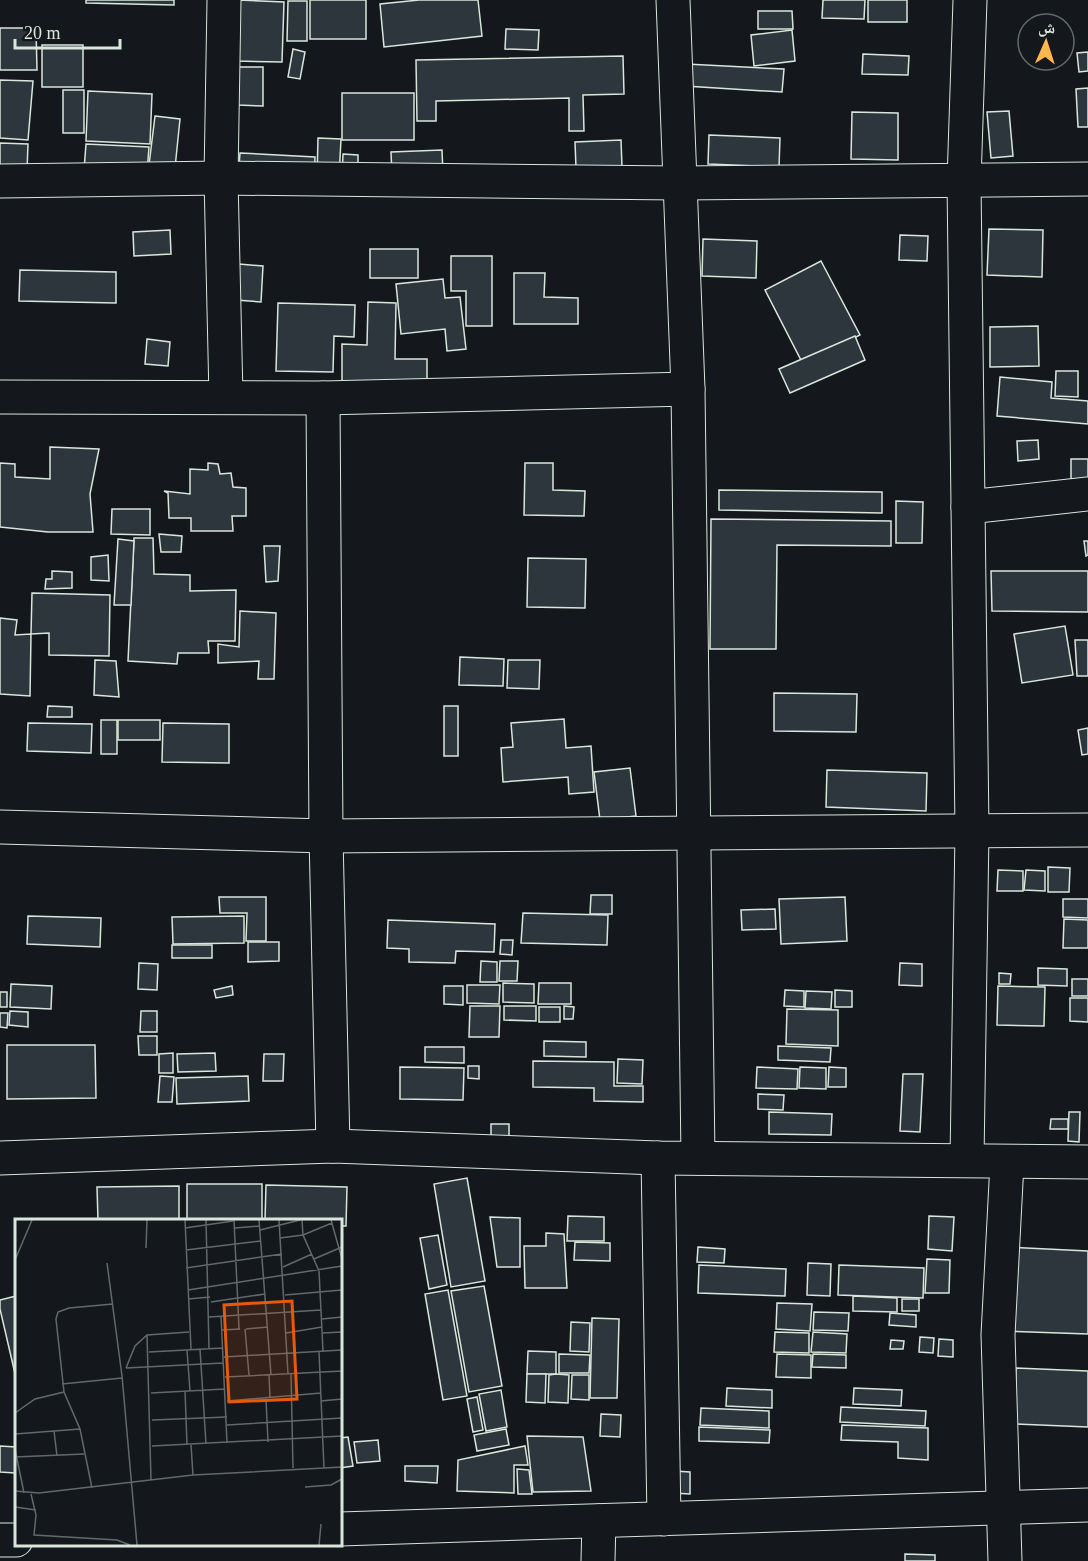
<svg xmlns="http://www.w3.org/2000/svg" width="1088" height="1561" font-family="'Times New Roman','Noto Naskh Arabic',serif">
<style>
.building{fill:#2c363c;stroke:#d8e6dc;stroke-width:1.5}
.lines{fill:none;stroke-linecap:round;stroke-linejoin:round}
.minor-casing{stroke:#d8e6dc;stroke-width:35}
.minor{stroke:#14181c;stroke-width:33}
.inset-road{fill:none;stroke:#626a69;stroke-width:1.5}
.view{fill:#e8590c;fill-opacity:0.15;stroke:#e8590c;stroke-width:3}
.inset-edge{fill:none;stroke:#d8e6dc;stroke-width:3}
</style>
<rect width="100%" height="100%" fill="#14181c"/>
<!-- building -->
<g class="building">
<path d="M86 0H174V5L86 3Z"/>
<path d="M239 0 284 2 282 62 237 61Z"/>
<rect x="310" y="0" width="56" height="39"/>
<path d="M419 0H478L482 36 384 47 380 4Z"/>
<path d="M823 0H865L864 19 822 18Z"/>
<rect x="868" y="0" width="39" height="22"/>
<path d="M288 1H307V41H287Z"/>
<path d="M758 11H792L793 29H758Z"/>
<path d="M0 28H36L37 70H0Z"/>
<path d="M506 29 539 30 538 50 505 49Z"/>
<path d="M792 30 795 61 754 66 751 35Z"/>
<rect x="42" y="45" width="41" height="42"/>
<path d="M293 49 305 52 300 79 288 77Z"/>
<path d="M1088 52V71L1079 72 1077 53Z"/>
<path d="M863 54 909 56 908 75 862 74Z"/>
<path d="M623 56 624 94 583 95 584 131H569V98L436 101V121H417L416 60Z"/>
<path d="M686 64 784 69 782 92 685 86Z"/>
<path d="M237 67H263V106L238 105Z"/>
<path d="M0 80 33 81 28 140 0 138Z"/>
<path d="M1088 88V127H1078L1076 89Z"/>
<rect x="63" y="90" width="21" height="43"/>
<path d="M88 91 152 94 150 144 86 141Z"/>
<rect x="342" y="93" width="72" height="47"/>
<path d="M1009 111 1013 156 991 158 987 112Z"/>
<path d="M852 112 898 113V160L851 159Z"/>
<path d="M155 116 180 119 175 168 149 165Z"/>
<path d="M709 135 780 138 779 167 708 164Z"/>
<path d="M318 138 341 139 339 178 317 177Z"/>
<path d="M621 140 622 167 576 168 575 142Z"/>
<path d="M0 143 28 144 27 171H0Z"/>
<path d="M86 144 149 147 147 173 84 170Z"/>
<path d="M442 150 443 174 392 176 391 152Z"/>
<path d="M240 153 315 157 314 183 238 179Z"/>
<path d="M343 154 358 155V177L342 176Z"/>
<path d="M989 229 1043 230 1042 277 987 275Z"/>
<path d="M170 230 171 254 134 256 133 232Z"/>
<path d="M900 235 928 236 927 261 899 260Z"/>
<path d="M703 239 757 241 756 278 702 276Z"/>
<rect x="370" y="249" width="48" height="29"/>
<path d="M451 256H492V326H466V291H451Z"/>
<path d="M821 261 860 335 803 364 765 290Z"/>
<path d="M239 264 263 266 261 302 236 300Z"/>
<path d="M20 270 116 272V303L19 301Z"/>
<path d="M514 273H545L544 297 578 298V324H514Z"/>
<path d="M443 279 445 298 460 297 466 349 447 351 445 329 401 334 396 284Z"/>
<path d="M368 302 396 303 395 359H427V383L342 382V344L367 345Z"/>
<path d="M278 303 355 305 354 337 334 336 333 372 276 371Z"/>
<path d="M1038 326 1039 366 990 367V327Z"/>
<path d="M855 336 865 360 790 393 779 369Z"/>
<path d="M147 339 170 342 168 366 145 364Z"/>
<path d="M1056 371H1078V397L1055 396Z"/>
<path d="M1000 377 1052 382 1051 398 1088 401V424L997 416Z"/>
<path d="M1038 440 1039 459 1018 461 1017 441Z"/>
<path d="M50 447 99 449 90 494 93 532H48L0 527V463L15 464V477L50 479Z"/>
<rect x="1071" y="459" width="17" height="23"/>
<path d="M208 463 218 464 220 474 231 473 233 487 246 488V516H232L233 531H191V518H169L168 493 164 491 190 494V469L208 470Z"/>
<path d="M525 463H553V490L585 491 584 516 524 515Z"/>
<path d="M719 490 882 492V513L719 510Z"/>
<path d="M896 501 923 502 922 543H896Z"/>
<path d="M112 509H150V535L111 534Z"/>
<path d="M711 519 891 521V546L777 545 776 649H710Z"/>
<path d="M159 534 182 536 181 552H161Z"/>
<path d="M134 538H153L154 574 190 575V591L236 590 235 641H208L209 653H178L177 664 128 661Z"/>
<path d="M118 539 134 541 131 605H114Z"/>
<path d="M1084 541H1088V555L1086 556Z"/>
<path d="M264 546H280L278 581 266 582Z"/>
<path d="M108 555 109 581 91 580V557Z"/>
<path d="M528 558 586 559 585 608 527 607Z"/>
<path d="M52 571 72 572V588L45 589 46 579H52Z"/>
<path d="M991 571H1088V612L992 611Z"/>
<path d="M32 593 110 595 109 656 49 655V633L31 634Z"/>
<path d="M240 611 276 613 274 679H258L259 661 218 663V644L239 647Z"/>
<path d="M0 618 17 620 15 635 31 634 30 696 0 694Z"/>
<path d="M1065 626 1073 675 1022 683 1014 634Z"/>
<path d="M1075 640H1088V676H1077Z"/>
<path d="M460 657 504 659 503 686 459 685Z"/>
<path d="M95 660 116 661 119 697 94 695Z"/>
<path d="M508 660H540L539 689 507 688Z"/>
<path d="M774 693 857 694 856 732 774 731Z"/>
<path d="M48 706 72 707V717H47Z"/>
<rect x="444" y="706" width="14" height="50"/>
<path d="M564 719 566 748 591 746 594 792 569 794 568 777 503 782 501 748 513 747 511 723Z"/>
<rect x="101" y="720" width="16" height="34"/>
<rect x="118" y="720" width="42" height="20"/>
<path d="M28 723 92 724 91 753 27 751Z"/>
<path d="M163 723 229 724V763L162 762Z"/>
<path d="M1088 728V754L1082 755 1078 730Z"/>
<path d="M630 768 636 816 600 820 594 772Z"/>
<path d="M827 770 927 773 926 811 826 807Z"/>
<path d="M1048 867 1070 868 1069 892H1048Z"/>
<path d="M998 870 1023 871V891H997Z"/>
<path d="M1026 870 1045 871V891L1024 890Z"/>
<path d="M591 895H612V914H590Z"/>
<path d="M219 897H266V941H246L247 913H220Z"/>
<path d="M845 897 847 941 781 944 779 899Z"/>
<path d="M1063 899H1088V918L1063 917Z"/>
<path d="M775 909 776 929 742 930 741 910Z"/>
<path d="M523 913 608 915 607 945 521 943Z"/>
<path d="M28 916 101 918 100 947 27 944Z"/>
<path d="M244 916V943L173 944 172 917Z"/>
<path d="M1064 919 1088 920V948H1063Z"/>
<path d="M388 920 495 924 494 952 456 951 455 963 409 962V949L387 948Z"/>
<path d="M501 940H513L512 955 500 954Z"/>
<path d="M248 942H279V961L248 962Z"/>
<rect x="172" y="945" width="40" height="13"/>
<path d="M481 961 497 962V982H480Z"/>
<path d="M500 961H518L517 981H499Z"/>
<path d="M139 963 158 964 157 990 138 989Z"/>
<path d="M900 963 922 964V986L899 985Z"/>
<path d="M1038 968 1067 969V986L1038 985Z"/>
<path d="M999 973 1011 974 1010 984H999Z"/>
<rect x="1072" y="979" width="16" height="17"/>
<path d="M503 983 534 984V1003L503 1002Z"/>
<path d="M539 983H571V1004H538Z"/>
<path d="M11 984 52 986 51 1009 10 1007Z"/>
<path d="M467 985H500L499 1004 467 1003Z"/>
<path d="M232 986 233 995 216 998 214 990Z"/>
<path d="M444 986H463V1005L444 1004Z"/>
<path d="M998 986 1045 987 1044 1026 997 1025Z"/>
<path d="M785 990 804 991V1007L784 1006Z"/>
<path d="M835 990 852 991V1007H835Z"/>
<path d="M806 991 832 992 831 1009 805 1008Z"/>
<rect x="0" y="992" width="7" height="15"/>
<path d="M1070 998H1088V1022L1070 1021Z"/>
<path d="M470 1006H500L499 1037H469Z"/>
<path d="M504 1006H536V1021L504 1020Z"/>
<path d="M564 1006 574 1007 573 1019H564Z"/>
<rect x="539" y="1007" width="21" height="15"/>
<path d="M787 1009 838 1010V1046L786 1044Z"/>
<path d="M10 1011 28 1012V1027L9 1025Z"/>
<path d="M141 1011H157V1032H140Z"/>
<path d="M0 1013H8L7 1028 0 1027Z"/>
<path d="M138 1036H157V1055H139Z"/>
<path d="M544 1041 586 1042V1057L544 1056Z"/>
<path d="M7 1045H95L96 1098 7 1099Z"/>
<path d="M778 1046 831 1048 830 1062 778 1060Z"/>
<path d="M425 1047H464V1063L425 1062Z"/>
<path d="M173 1053V1073H159V1054Z"/>
<path d="M215 1053 216 1071 178 1072 177 1054Z"/>
<path d="M264 1054H284L283 1081H263Z"/>
<path d="M618 1059 643 1060 642 1084 617 1083Z"/>
<path d="M533 1061 614 1062V1086H643V1102L594 1101V1088L533 1087Z"/>
<path d="M468 1066H479V1079L468 1078Z"/>
<path d="M400 1067 464 1068 463 1100 400 1099Z"/>
<path d="M757 1067 798 1069 797 1089 756 1088Z"/>
<path d="M800 1067 826 1068V1089L799 1088Z"/>
<path d="M829 1067 846 1068V1087H828Z"/>
<path d="M903 1074H923L920 1132 900 1131Z"/>
<path d="M160 1076 174 1077 172 1102H158Z"/>
<path d="M248 1076 249 1101 177 1104 176 1078Z"/>
<path d="M758 1094 784 1095 783 1110 758 1109Z"/>
<path d="M769 1112 832 1114 831 1135 769 1134Z"/>
<path d="M1069 1112H1080L1079 1142 1068 1141Z"/>
<path d="M1051 1119H1068V1129H1050Z"/>
<rect x="491" y="1124" width="18" height="20"/>
<path d="M467 1178 485 1281 451 1287 434 1184Z"/>
<rect x="187" y="1184" width="75" height="36"/>
<path d="M266 1185 347 1187 346 1226H340V1220H265Z"/>
<path d="M179 1186V1220H98L97 1187Z"/>
<path d="M568 1216 604 1217V1241H567Z"/>
<path d="M929 1216 954 1217 952 1251 928 1249Z"/>
<path d="M490 1217 520 1218V1267H497Z"/>
<path d="M546 1233 564 1234 567 1288H525L524 1246H546Z"/>
<path d="M438 1235 447 1285 429 1289 420 1238Z"/>
<path d="M575 1242 610 1243V1261L574 1260Z"/>
<path d="M698 1247 725 1249 724 1263 697 1262Z"/>
<path d="M1007 1247 1088 1251V1334L1004 1331Z"/>
<path d="M927 1259 950 1260 949 1293H925Z"/>
<path d="M808 1263 831 1264 830 1296 807 1295Z"/>
<path d="M699 1265 786 1269 785 1296 698 1293Z"/>
<path d="M839 1265 924 1268 923 1298 838 1295Z"/>
<path d="M484 1286 502 1386 469 1392 451 1291Z"/>
<path d="M448 1290 467 1396 443 1400 425 1294Z"/>
<path d="M16 1296V1378L0 1309V1300Z"/>
<path d="M853 1296 897 1298V1312L853 1311Z"/>
<rect x="902" y="1299" width="17" height="12"/>
<path d="M777 1303 812 1304 810 1331 776 1329Z"/>
<path d="M814 1312 849 1313 848 1331 813 1330Z"/>
<path d="M890 1313 916 1315V1327L889 1325Z"/>
<path d="M592 1318 619 1319 617 1398H590Z"/>
<path d="M571 1322 590 1323 589 1352 570 1351Z"/>
<path d="M775 1332 809 1333V1353L774 1352Z"/>
<path d="M813 1332 847 1334 846 1353 811 1352Z"/>
<path d="M920 1337 934 1338 933 1353 919 1352Z"/>
<path d="M939 1339 953 1340V1357L938 1356Z"/>
<path d="M891 1340 904 1341 903 1349H890Z"/>
<path d="M528 1351 556 1352V1374H527Z"/>
<path d="M559 1354 590 1355 589 1373H559Z"/>
<path d="M777 1354 811 1355V1378L776 1377Z"/>
<path d="M813 1354 846 1355V1368L812 1367Z"/>
<path d="M1016 1368 1088 1371V1427L1014 1424Z"/>
<path d="M527 1374H546L545 1403 526 1402Z"/>
<path d="M556 1374 569 1375 568 1403 548 1402 549 1375Z"/>
<path d="M572 1375H589V1400L571 1399Z"/>
<path d="M727 1388 772 1390V1408L726 1406Z"/>
<path d="M854 1388 902 1390 901 1406 853 1404Z"/>
<path d="M501 1390 507 1427 486 1431 479 1394Z"/>
<path d="M477 1397 483 1430 473 1432 467 1399Z"/>
<path d="M841 1407 926 1411 925 1426 840 1422Z"/>
<path d="M701 1408 769 1411V1428L700 1425Z"/>
<path d="M601 1414 621 1415 620 1437 600 1436Z"/>
<path d="M842 1425 928 1428V1460L898 1458V1442L841 1440Z"/>
<path d="M699 1427 770 1430 769 1443 699 1441Z"/>
<path d="M506 1429 509 1445 477 1451 474 1435Z"/>
<path d="M527 1436 583 1437 591 1491 533 1492Z"/>
<path d="M348 1437 353 1466 340 1468V1438Z"/>
<path d="M378 1440 380 1461 357 1463 354 1442Z"/>
<path d="M0 1446 16 1447 15 1473 0 1472Z"/>
<path d="M525 1446 528 1465H514V1493L457 1491 458 1460Z"/>
<path d="M405 1466H438L437 1483 405 1481Z"/>
<path d="M517 1469 529 1470 532 1494H518Z"/>
<path d="M674 1471 690 1472V1494L673 1493Z"/>
<path d="M905 1554 935 1555V1561H905Z"/>
</g>
<g class="lines">
<defs>
<g id="minor">
<path d="M224 0 221 178 226 397"/>
<path d="M673 0 688 389 698 1158"/>
<path d="M0 181 221 178 679 183 1088 179"/>
<path d="M0 397 323 398 688 389"/>
<path d="M323 398 326 836 333 1146"/>
<path d="M968 507 1088 494"/>
<path d="M0 827 326 836 1088 830"/>
<path d="M0 1158 333 1146 658 1158 1088 1162"/>
<path d="M658 1158 664 1519"/>
<path d="M967 1160 972 831 964 181 970 0"/>
<path d="M340 1529 1088 1505"/>
<path d="M0 1540H16"/>
<path d="M598 1561 599 1521"/>
<path d="M1005 1561 998 1335 1007 1163"/>
</g>
</defs>
<!-- minor casing -->
<use href="#minor" class="minor-casing"/>
<!-- minor -->
<use href="#minor" class="minor"/>
</g>
<!-- overview -->
<g transform="translate(15 1219)">
<rect width="327" height="327" fill="#14181c"/>
<path class="inset-road" d="M170 1 176 130M191 1 194 130M219 1 224 110M244 1 256 156M264 1 273 155M287 1 288 16 304 52 308 132M316 1 327 40M170 9 218 2M220 9 245 7M245 11 285 1M265 19 288 16 317 4M131 29 132 1M171 31 246 22M299 40 327 28M0 41 17 1M92 44 107 157 122 326M268 48 297 35M171 49 267 35M173 71 327 47M270 76 327 71M173 80 195 78M196 83 250 75M206 97 212 224M194 98 306 91M307 100 327 98M230 110 234 156M231 110 253 108M207 111 225 110M271 114 307 108M308 114 327 113M132 116 136 261M185 130 191 225M172 131 175 172M134 133 208 129M304 133 309 249 327 248M209 138 327 131M111 149 208 144M111 149 120 127 132 116 174 113M276 155 278 249M254 156 255 179M210 158 327 152M47 165 107 159M170 172 172 226M136 174 210 170M251 180 253 223M212 182 306 174M306 182 327 180M0 194 20 180 49 173M137 201 212 198M212 206 327 199M39 212 42 237M0 215 65 210M176 226 178 256M137 227 327 217M0 230 9 274M0 238 69 235M290 268 316 266 327 260M77 269 65 210 49 173 41 100 43 93 54 89 98 85M0 272 24 274 178 256 309 249M16 275 21 296 19 316 102 321 115 326M0 288 21 291M304 326 306 305"/>
<path class="view" d="M277 82 282 180 214 183 209 86Z"/>
<rect width="327" height="327" class="inset-edge"/>
</g>
<!-- north arrow -->
<g transform="translate(1046 42) rotate(3)"><circle r="28" fill="#14181c" stroke="#626a69" stroke-width="1.5"/>
<path d="M0-4.5L10 22L0 15L-10 22Z" fill="#ffb74d"/>
<text y="-9" font-size="16" font-weight="bold" text-anchor="middle" fill="#d8e6dc">ش</text>
</g>
<!-- scale -->
<path d="M15 39v9h105v-9" fill="none" stroke="#d8e6dc" stroke-width="3"/>
<text x="24" y="39" font-size="18" fill="#d8e6dc" stroke="#14181c" stroke-width="4.5" paint-order="stroke">20 m</text>
</svg>
